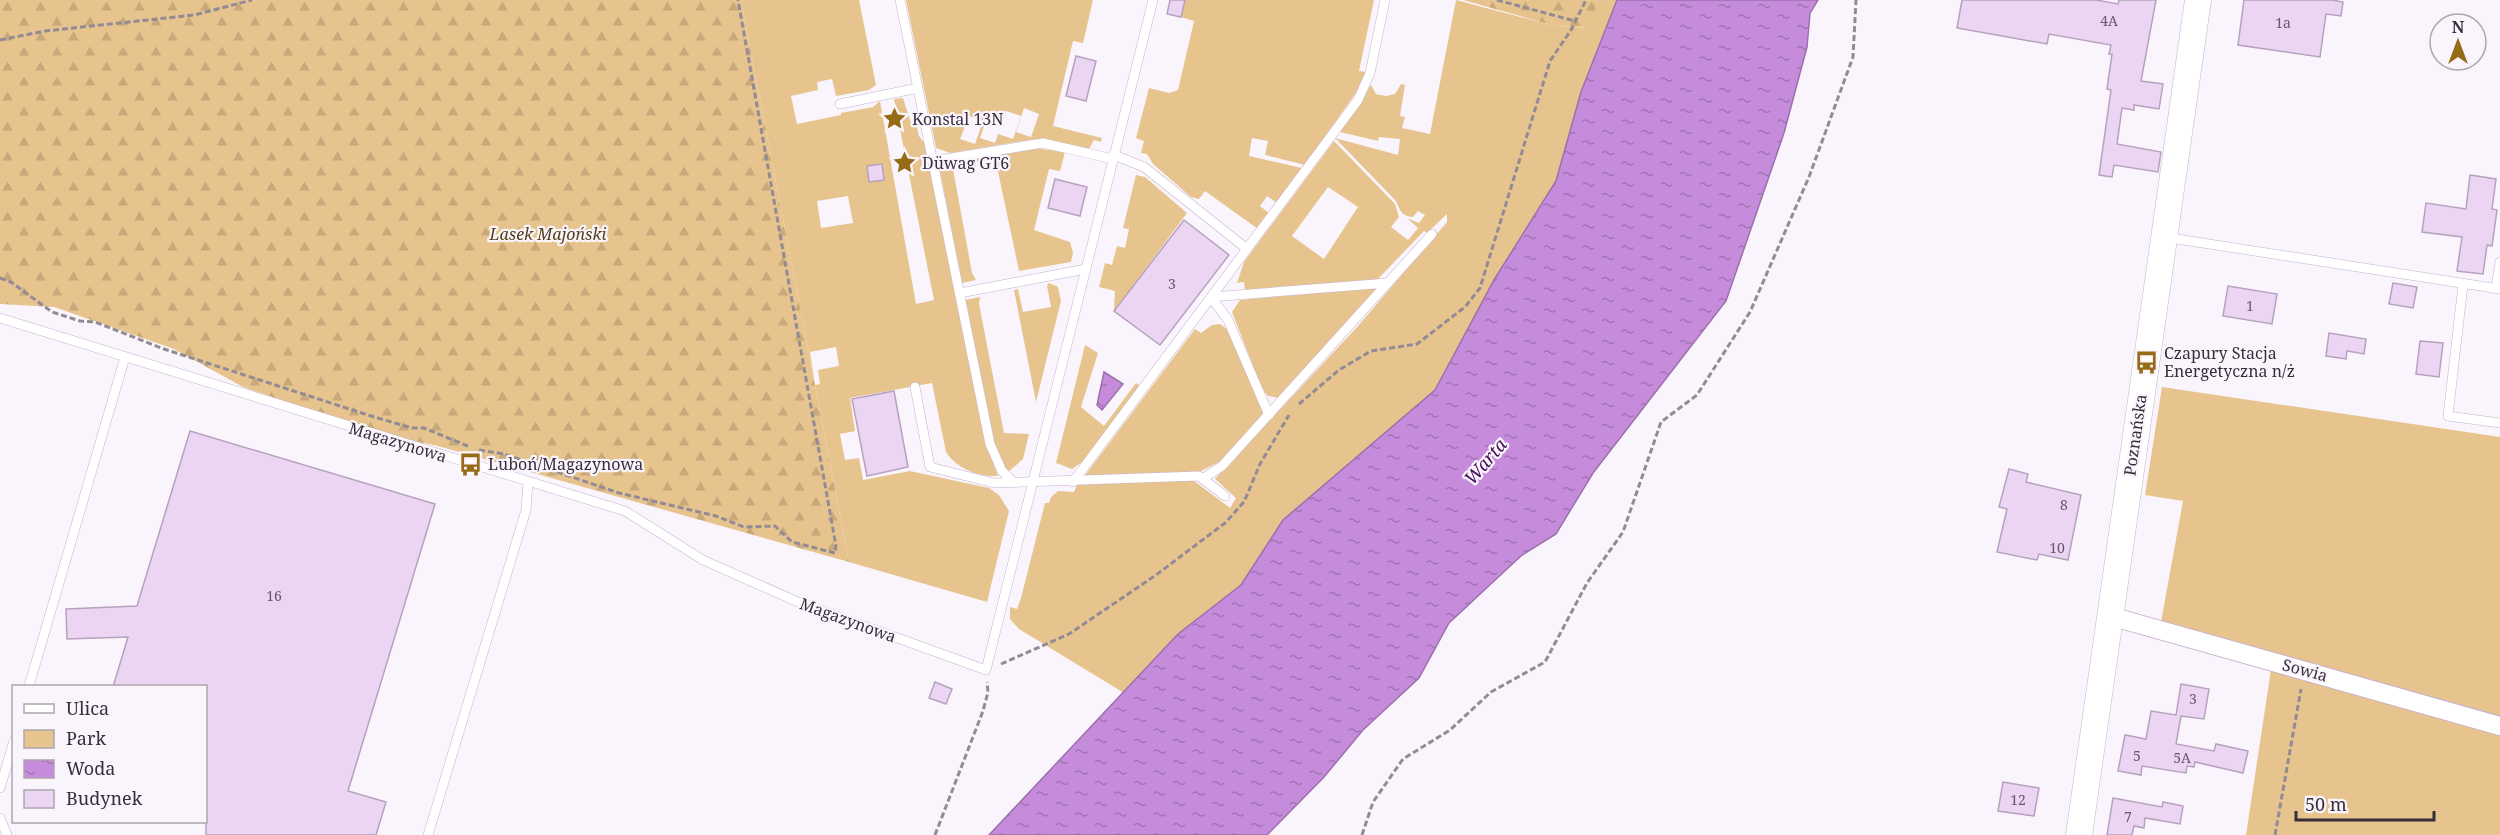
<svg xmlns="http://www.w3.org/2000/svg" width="2500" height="835" font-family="'Noto Serif',serif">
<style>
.green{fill:#e7c48e;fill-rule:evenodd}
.forest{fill:url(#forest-firs)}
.water{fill:url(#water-ripples);stroke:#9b70ab;stroke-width:1.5}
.building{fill:#ebd5f3;stroke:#b6a1be;stroke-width:1.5}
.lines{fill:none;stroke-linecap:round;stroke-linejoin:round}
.lane-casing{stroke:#c6b1ce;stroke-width:10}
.street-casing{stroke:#c6b1ce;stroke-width:20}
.secondary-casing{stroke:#c6b1ce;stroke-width:27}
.path{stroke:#928b95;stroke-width:3;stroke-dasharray:6 3;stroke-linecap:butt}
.lane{stroke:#fff;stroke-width:9}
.street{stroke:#fff;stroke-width:18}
.secondary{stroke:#fff;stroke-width:26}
.labels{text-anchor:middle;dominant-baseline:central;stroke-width:4.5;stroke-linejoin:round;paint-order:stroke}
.number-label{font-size:14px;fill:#645868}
.poi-label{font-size:16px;fill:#372e3a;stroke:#faf5fc;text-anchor:start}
.park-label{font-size:16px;font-style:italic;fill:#543e17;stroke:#faf5fc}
.street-label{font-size:16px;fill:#372e3a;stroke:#faf5fc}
.water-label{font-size:18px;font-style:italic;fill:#440d55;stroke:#faf5fc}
</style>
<defs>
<pattern id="forest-firs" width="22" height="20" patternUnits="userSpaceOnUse" patternTransform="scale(1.5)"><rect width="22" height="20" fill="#e7c48e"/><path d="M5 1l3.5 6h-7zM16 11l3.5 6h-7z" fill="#c7a97b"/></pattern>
<pattern id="water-ripples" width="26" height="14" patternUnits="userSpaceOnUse" patternTransform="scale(1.5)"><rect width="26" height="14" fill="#c68cdb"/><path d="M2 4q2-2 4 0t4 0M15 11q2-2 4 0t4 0" fill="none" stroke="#a273b3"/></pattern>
</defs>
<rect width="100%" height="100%" fill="#faf5fc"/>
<!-- green -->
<g class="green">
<path d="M741 0H859L876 85 869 90 836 96 832 79 817 82 818 90 791 96 797 124 841 115V113L873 107 880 101 916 304 934 300 894 99 903 98 911 123H916L919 136 926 145 989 452 998 476C979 477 957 469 946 452L932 383 850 398 855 431 840 434 845 460 859 458 863 480 910 471 989 488 999 495 1009 511 987 602 849 562ZM848 196 853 223 821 228 817 201ZM836 347 839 366 818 370 820 384 815 385 810 352Z"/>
<path d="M906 0H1093L1083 43 1073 41 1053 126 1102 138 1101 142 1094 140 1089 149 1035 139 950 153 936 148ZM1024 108 1039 114 1031 137 1016 132ZM1006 111 1021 116 1013 139 998 134 995 143 980 138 988 115 1003 120ZM969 116 983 121 975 144 960 139Z"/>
<path d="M1185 0H1374L1359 71 1366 72 1362 84 1305 165 1265 155 1268 141 1252 138 1249 156 1302 168 1277 203 1267 196 1260 206 1269 213 1258 229 1205 191 1199 199 1191 197 1153 164 1147 154 1141 153 1144 141 1136 138 1149 88 1169 93 1178 90 1194 21 1181 17Z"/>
<path d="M1456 0 1555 26 1588 28 1599 0H1617L1581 92 1556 181 1494 280 1435 390 1283 520 1241 585 1178 634 1124 693 1019 629 1010 619V607L1017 609 1021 598 1045 503H1049L1051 497 1058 491 1074 492 1077 485 1193 480 1230 508 1236 498 1215 479 1358 326 1447 222V214L1427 233 1424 231 1377 280 1245 290 1244 282 1237 283 1244 262 1334 141 1395 204 1399 217 1391 227 1408 240 1418 228 1407 218 1419 223 1425 215 1418 211 1413 217C1402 216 1400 211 1396 201L1335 138 1398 155 1400 139 1379 137 1378 141 1340 132 1371 85 1376 94 1386 96 1395 94 1401 84 1405 85 1400 116 1405 117 1402 128 1430 134ZM1328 187 1358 207 1324 259 1292 236Z"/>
<path d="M1034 148 1065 152 1060 171 1049 169 1034 230 1070 242 1073 253 1071 262 1019 271 996 162 988 160 955 166 953 169 972 273 976 280 962 283 940 171 943 170V166L947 162Z"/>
<path d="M1136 175 1145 177 1187 213 1114 311 1115 291 1099 287 1105 263 1112 265 1117 246 1125 248 1129 229 1123 228Z"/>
<path d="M1049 283 1058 287 1061 301 1036 402 1014 290 1018 289 1023 312 1051 307 1047 286Z"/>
<path d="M1381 287 1280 398 1268 396 1262 389 1232 312 1240 300Z"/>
<path d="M980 297 979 304 1004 433 1029 434 1023 459 1007 473 993 440 965 300Z"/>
<path d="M1220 324 1227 329 1263 411 1262 417 1223 460 1201 471 1083 478 1195 329 1201 333 1212 325Z"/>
<path d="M1085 345 1098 353 1081 407 1104 426 1136 383 1140 386 1085 460 1072 469 1056 463Z"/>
<path d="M2162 387 2500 437V835H2246L2272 663 2159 633 2183 501 2145 495Z"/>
</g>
<!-- forest -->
<g class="forest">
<path d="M0 0H741L849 562 438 446 384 435 243 387 174 349 54 307 0 304Z"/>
<path d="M1463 0H1599L1589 28 1555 26Z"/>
</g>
<!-- water -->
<g class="water">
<path d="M1617 0H1818L1810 13 1807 47 1784 133 1726 301 1593 473 1556 534 1522 555 1449 623 1419 678 1363 730 1324 777 1267 835H989L1178 634 1241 585 1283 520 1435 390 1494 280 1556 181 1581 92Z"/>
<path d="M1104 372 1123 384 1102 410 1097 405Z"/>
</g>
<!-- building -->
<g class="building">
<path d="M1170 0H1185L1181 17 1167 14Z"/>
<path d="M1962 0H2096L2118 4 2119 0H2156L2141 81 2163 84 2159 109 2134 105V110L2122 108 2117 144 2161 152 2158 172 2114 165 2112 177 2099 175 2111 90 2107 89 2112 54H2109L2111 45 2049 34 2047 44 1957 28Z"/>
<path d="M2244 0H2332L2343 2 2341 16 2326 14 2320 57 2238 45Z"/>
<path d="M1076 56 1096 61 1086 101 1066 96Z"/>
<path d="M882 164 884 180 869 182 867 166Z"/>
<path d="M2470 175 2496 179 2492 209 2497 210 2492 246 2487 245 2483 274 2457 271 2462 237 2422 232 2426 203 2466 209Z"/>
<path d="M1055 179 1087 187 1080 216 1048 208Z"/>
<path d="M1184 220 1229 255 1160 345 1114 311Z"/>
<path d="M2393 283 2417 287 2413 308 2389 304Z"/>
<path d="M2228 286 2277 294 2272 324 2223 316Z"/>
<path d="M2329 333 2366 339 2364 354 2347 351 2346 359 2326 356Z"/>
<path d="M2420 341 2443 343 2439 377 2416 374Z"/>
<path d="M894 391 908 467 867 476 852 399Z"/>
<path d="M190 431 435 504 348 791 386 802 376 835H206V687H113L128 637 67 639 66 609 137 606Z"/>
<path d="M2009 469 2028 474 2026 482 2081 495 2068 560 2039 554 2037 560 1997 552 2007 509 1999 507Z"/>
<path d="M935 682 952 689 946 704 929 698Z"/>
<path d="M2181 684 2209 689 2204 719 2181 716 2176 744 2214 751 2216 744 2248 751 2243 773 2195 762 2194 767 2187 766 2186 773 2142 766 2141 775 2118 771 2125 735 2146 739 2151 711 2176 715Z"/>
<path d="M2003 782 2039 788 2034 816 1998 811Z"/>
<path d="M2113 798 2162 807 2163 802 2183 806 2180 824 2145 818 2144 828 2134 826 2132 835H2107Z"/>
</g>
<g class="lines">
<defs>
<g id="lane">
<path d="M900 0 990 444 1002 471 1014 483"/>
<path d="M840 104 918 88"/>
<path d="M1114 155 1144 167 1247 249"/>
<path d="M933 161 1043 143 1113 159"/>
<path d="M2164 237 2500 289"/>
<path d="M2463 285 2448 416 2500 423"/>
<path d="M2496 289 2500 262"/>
<path d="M960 293 1086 269"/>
<path d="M1211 297 1388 283"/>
<path d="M1211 297 1228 320 1269 415"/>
<path d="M0 318 625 511 703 560 798 602 986 670 1153 0"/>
<path d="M915 387 930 467 994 483 1199 476 1225 496"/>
<path d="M1204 478 1222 466 1432 234"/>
<path d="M1073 482 1358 100 1370 73 1385 0"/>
<path d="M29 686 125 357"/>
<path d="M0 788 14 741"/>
<path d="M0 818 7 835"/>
<path d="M428 835 526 510 528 482"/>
</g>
<path id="street" d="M2110 616 2500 726"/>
<path id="secondary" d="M2079 835 2198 0"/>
</defs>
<!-- lane casing -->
<use href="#lane" class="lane-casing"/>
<!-- street casing -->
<use href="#street" class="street-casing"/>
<!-- secondary casing -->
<use href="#secondary" class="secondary-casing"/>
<!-- path -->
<g class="path">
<path d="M1497 0 1575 21"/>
<path d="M0 40 45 31 194 15 252 0"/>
<path d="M0 278 11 282 52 312 80 321 95 322 164 349 371 416 412 428H424L470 447"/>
<path d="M1299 404 1339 370 1371 351 1417 344 1465 307 1480 288 1550 61 1571 30 1586 0"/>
<path d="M479 450 504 454 619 493 716 516 744 527 775 526 792 542 835 553 836 546 738 0"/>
<path d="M1001 664 1069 634 1156 575 1225 523 1244 502 1260 464 1289 415"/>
<path d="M935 835 983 711 988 692 987 682"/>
<path d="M1362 835 1373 802 1403 759 1450 730 1491 692 1545 662 1587 583 1623 532 1661 422 1697 395 1750 312 1809 177 1853 57 1856 0"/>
<path d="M2275 835 2301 689"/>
</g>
<!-- lane -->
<use href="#lane" class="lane"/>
<!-- street -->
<use href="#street" class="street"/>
<!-- secondary -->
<use href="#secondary" class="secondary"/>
</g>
<!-- icons -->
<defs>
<symbol id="sight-bare" viewBox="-9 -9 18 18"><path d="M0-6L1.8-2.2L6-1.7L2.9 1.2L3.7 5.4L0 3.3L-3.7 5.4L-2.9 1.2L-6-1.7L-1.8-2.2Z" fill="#966b17" stroke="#faf5fc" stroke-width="2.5" paint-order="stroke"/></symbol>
<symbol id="bus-bare" viewBox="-9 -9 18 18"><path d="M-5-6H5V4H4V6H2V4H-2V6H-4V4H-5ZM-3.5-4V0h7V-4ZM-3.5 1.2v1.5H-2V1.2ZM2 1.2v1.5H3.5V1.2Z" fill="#966b17" stroke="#faf5fc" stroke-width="2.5" paint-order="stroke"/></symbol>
</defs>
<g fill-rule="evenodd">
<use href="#sight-bare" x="878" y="102" width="33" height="33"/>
<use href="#sight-bare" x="888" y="146" width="33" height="33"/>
<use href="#bus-bare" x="2130" y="346" width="33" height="33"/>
<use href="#bus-bare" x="454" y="448" width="33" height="33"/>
</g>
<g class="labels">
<!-- number labels -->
<g class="number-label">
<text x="2109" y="20">4A</text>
<text x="2283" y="22">1a</text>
<text x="1172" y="283">3</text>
<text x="2250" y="305">1</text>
<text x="2064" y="504">8</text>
<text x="2057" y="547">10</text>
<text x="274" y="595">16</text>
<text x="2193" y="698">3</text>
<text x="2137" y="755">5</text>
<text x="2182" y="757">5A</text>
<text x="2018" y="799">12</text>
<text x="2128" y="816">7</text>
</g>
<!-- poi labels -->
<g class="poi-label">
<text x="912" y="119">Konstal 13N</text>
<text x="922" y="163">Düwag GT6</text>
<text x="2164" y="353">Czapury Stacja<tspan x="2164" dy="18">Energetyczna n/ż</tspan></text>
<text x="488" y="464">Luboń/Magazynowa</text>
</g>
<!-- park labels -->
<g class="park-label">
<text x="548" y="234">Lasek Majoński</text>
</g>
<!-- street labels -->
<g class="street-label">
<text transform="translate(2135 435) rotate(-82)">Poznańska</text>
<text transform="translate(398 442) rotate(17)">Magazynowa</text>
<text transform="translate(848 620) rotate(20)">Magazynowa</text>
<text transform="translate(2305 670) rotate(15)">Sowia</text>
</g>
<!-- water labels -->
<g class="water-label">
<text transform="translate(1485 461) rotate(-49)">Warta</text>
</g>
</g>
<!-- legend -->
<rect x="12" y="685" width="195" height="138" fill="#faf5fc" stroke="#aca5ae" stroke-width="1.5"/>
<rect x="24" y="704" width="30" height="9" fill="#ffffff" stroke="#aca5ae" stroke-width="1.5"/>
<text x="66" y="715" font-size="18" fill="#372e3a">Ulica</text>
<rect x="24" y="730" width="30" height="18" fill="#e7c48e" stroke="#aca5ae" stroke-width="1.5"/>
<text x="66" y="745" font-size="18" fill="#372e3a">Park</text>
<rect x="24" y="760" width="30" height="18" fill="url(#water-ripples)" stroke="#aca5ae" stroke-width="1.5"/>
<text x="66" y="775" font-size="18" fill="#372e3a">Woda</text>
<rect x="24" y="790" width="30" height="18" fill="#ebd5f3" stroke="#aca5ae" stroke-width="1.5"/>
<text x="66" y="805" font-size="18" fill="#372e3a">Budynek</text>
<!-- north arrow -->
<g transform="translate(2458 42)"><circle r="28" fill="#faf5fc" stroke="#aca5ae" stroke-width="1.5"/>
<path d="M0-4.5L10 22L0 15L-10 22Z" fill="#966b17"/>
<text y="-9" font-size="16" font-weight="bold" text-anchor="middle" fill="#372e3a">N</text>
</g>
<!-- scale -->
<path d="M2296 811v9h138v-9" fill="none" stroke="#372e3a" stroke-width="3"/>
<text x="2305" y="811" font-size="18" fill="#372e3a" stroke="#faf5fc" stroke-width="4.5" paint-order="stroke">50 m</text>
</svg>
